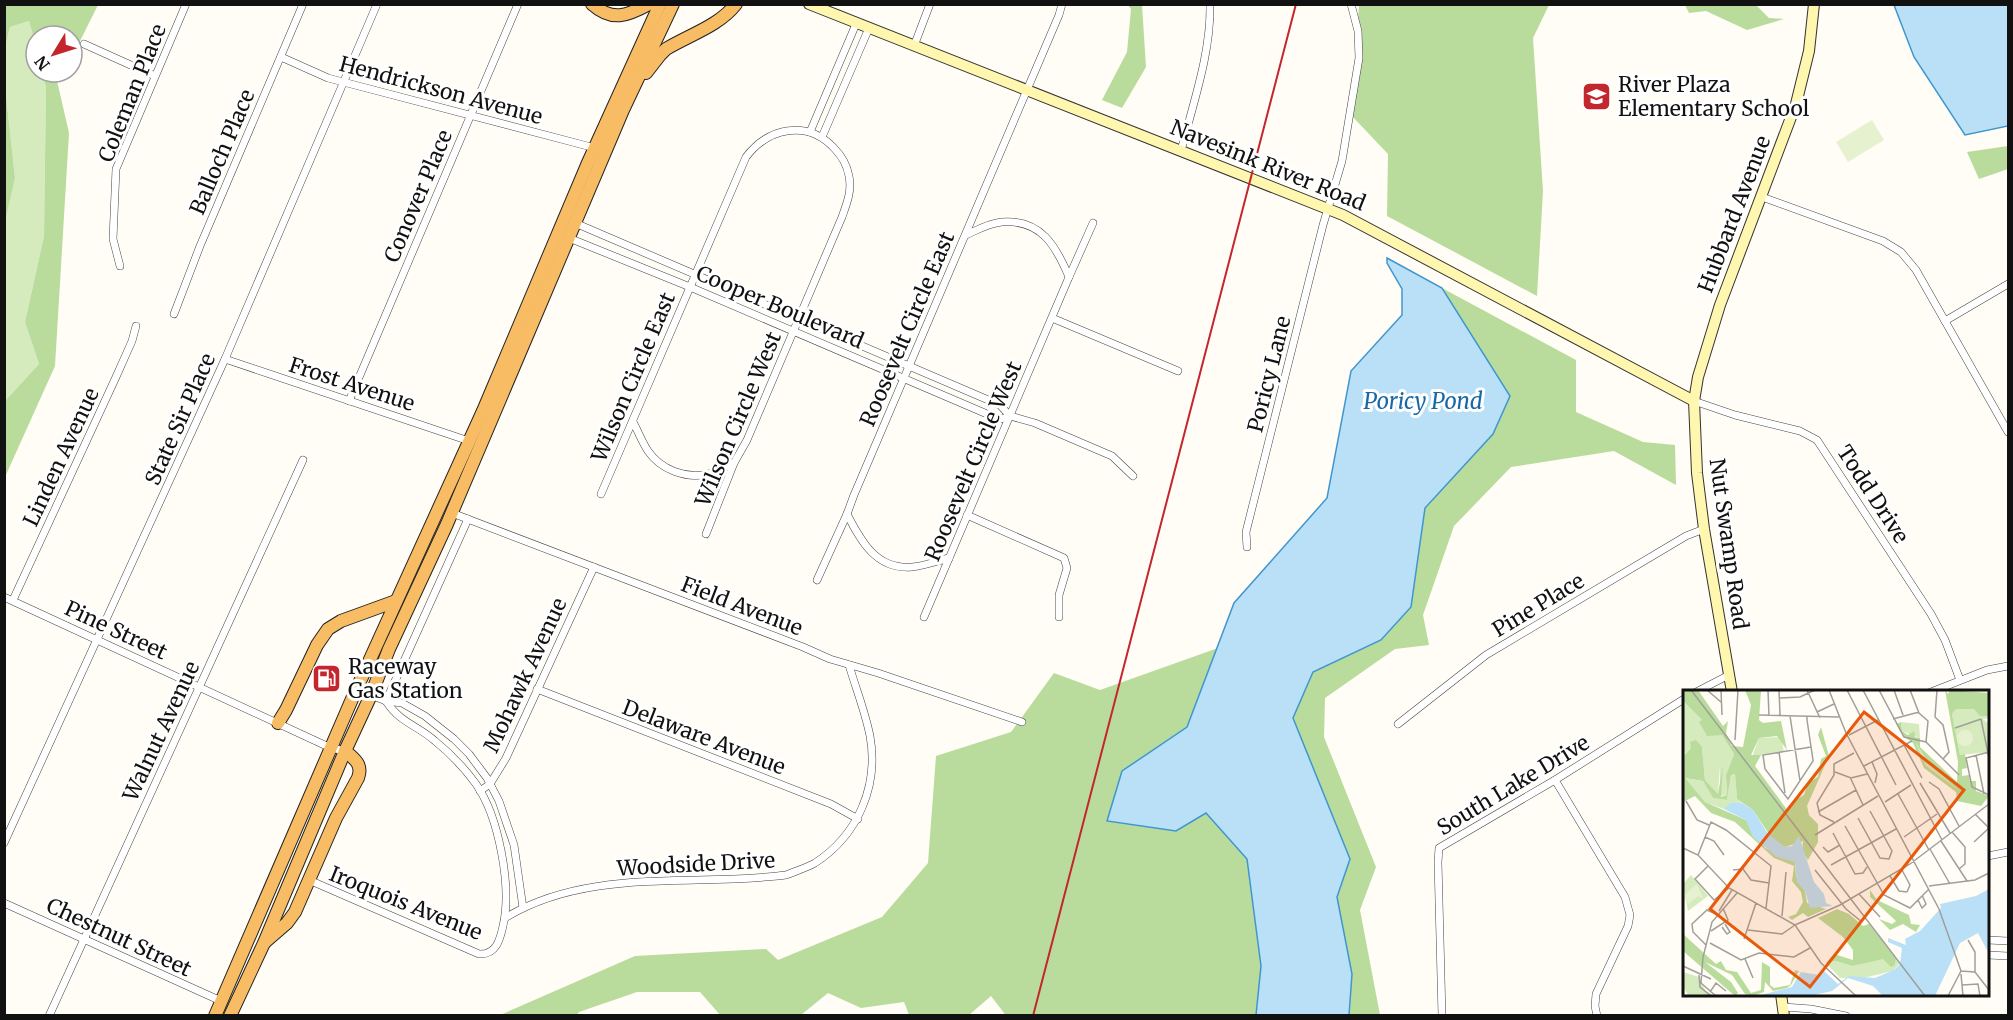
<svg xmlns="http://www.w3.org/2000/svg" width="2013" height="1020" font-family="Merriweather,serif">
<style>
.green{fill:#d5ebbd}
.forest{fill:#b9dc9c}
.pitch{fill:#e6f2cf}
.water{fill:#b9e0f7;stroke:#3f96cf;stroke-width:1.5}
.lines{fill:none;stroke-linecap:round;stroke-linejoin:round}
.minor-casing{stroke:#444;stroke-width:8}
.secondary-casing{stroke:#333;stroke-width:12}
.trunk-casing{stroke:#222;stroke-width:14}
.minor{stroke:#fff;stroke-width:7}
.secondary{stroke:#fff6b0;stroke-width:10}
.trunk{stroke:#f7bc64;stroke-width:12}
.rail{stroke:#c4262e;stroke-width:2}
.labels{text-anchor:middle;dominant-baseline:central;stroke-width:6;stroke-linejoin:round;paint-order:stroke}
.poi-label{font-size:21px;fill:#111;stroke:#fff;text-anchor:start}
.street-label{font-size:21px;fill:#111;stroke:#fff}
.water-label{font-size:22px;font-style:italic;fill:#1768a6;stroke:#fff}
.inset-road{fill:none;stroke:#a09f9a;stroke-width:1.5}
.view{fill:#e8590c;fill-opacity:0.15;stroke:#e8590c;stroke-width:3}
.inset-edge{fill:none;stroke:#111;stroke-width:3}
</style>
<rect width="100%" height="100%" fill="#fffdf5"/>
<!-- green -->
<path class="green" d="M29 21 36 47V72H42L46 87 44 236 25 322 39 364 5 401 4 221 15 178 5 86V48L10 27Z"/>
<!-- forest -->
<g class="forest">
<path d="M5 4H98V5L77 47 72 45V36H36V47L29 21 10 27 5 48Z"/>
<path d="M1128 5H1142L1146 67 1122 108 1102 100 1127 52 1131 9Z"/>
<path d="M1359 5H1549L1533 38 1543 191 1537 296 1387 216 1388 154 1351 115Z"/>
<path d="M1685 5H1756L1769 18 1784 19 1747 30 1706 11 1689 13Z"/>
<path d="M42 72H55L69 133 55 366 5 477V401L39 364 25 322 44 236 46 87Z"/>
<path d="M5 86 15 178 5 221H4Z"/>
<path d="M2008 146V169L1979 179 1967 152Z"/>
<path d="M1442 288 1576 360V412L1643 442 1675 445 1676 485 1614 451 1511 467 1454 526 1423 615 1429 645 1395 649 1325 698 1324 737 1376 867 1360 910 1380 1015H1349L1352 974 1337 897 1350 859 1293 718 1313 672 1381 640 1411 607 1425 508 1493 434 1510 396Z"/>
<path d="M1218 648 1187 728 1122 771 1206 813 1247 858 1261 966 1256 1015H1004V1013L991 996 969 1015H909L904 1002 861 1008 828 993 801 1015 721 1016 700 992H637L579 1012 577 1015 498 1016 635 956 766 949 778 960 882 917 928 863 936 756 1011 732 1054 673 1100 690Z"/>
</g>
<!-- pitch -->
<path class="pitch" d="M1872 120 1884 140 1848 162 1836 142Z"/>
<!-- water -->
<g class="water">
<path d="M1894 5H2008V126L1965 135 1914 57Z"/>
<path d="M1387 258 1442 288 1510 396 1493 434 1425 508 1411 607 1381 640 1313 672 1293 718 1350 859 1337 897 1352 974 1349 1015H1256L1261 966 1247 859 1206 813 1176 831 1107 821 1122 771 1187 727 1234 603 1327 498 1351 371 1402 315V289L1387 263Z"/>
</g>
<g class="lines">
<defs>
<g id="minor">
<path d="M84 44 155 76"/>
<path d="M914 46 930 4"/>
<path d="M281 57 328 78 595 148"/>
<path d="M810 132 856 24"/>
<path d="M822 137 869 28"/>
<path d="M1181 151C1193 103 1211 54 1210 4"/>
<path d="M1762 197 1883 241 1901 252 1916 270 2008 432"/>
<path d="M575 223 1000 405 1010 416 1035 423 1112 456 1133 476"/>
<path d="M569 238 690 287 994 417 1001 419 1010 416"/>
<path d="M120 266 113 239 116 169 186 4"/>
<path d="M1069 277 1093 223"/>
<path d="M174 314 200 246 303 4"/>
<path d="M1052 318 1178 371"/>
<path d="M1945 321 2008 284"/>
<path d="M225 359 469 441"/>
<path d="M349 401 518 4"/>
<path d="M1694 401 1735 415 1800 431 1817 440 1931 614 1945 640 1960 680"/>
<path d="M633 422C638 431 642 442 648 451 661 470 686 479 708 474 717 471 726 467 734 463"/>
<path d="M601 494 746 157C768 128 807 119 834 148 841 155 847 165 849 176 852 191 847 203 842 217L747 440 734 463 706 534"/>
<path d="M452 513 803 647 830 659 878 673 1022 722"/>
<path d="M847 514C861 541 876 570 912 567 924 566 937 561 949 558"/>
<path d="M967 515 1064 558 1067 568 1059 595V617"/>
<path d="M1247 547 1246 532 1323 225 1342 161 1359 58 1358 31 1351 4"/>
<path d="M817 580 847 514 854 495 1059 15 1062 4"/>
<path d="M4 597 331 748 345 751"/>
<path d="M13 600 116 377 132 341 136 326"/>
<path d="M924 617 1069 277C1056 246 1041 219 1002 222 989 223 977 230 966 235"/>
<path d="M537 689 831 804 858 819"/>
<path d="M1696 692 1729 675"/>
<path d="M1931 692 1987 670 2008 666"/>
<path d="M371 695 386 701 402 703 425 716 454 739 469 754 487 778 499 801 514 845 523 908"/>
<path d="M386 701 468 519"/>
<path d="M1398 724 1486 655 1686 536 1704 529"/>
<path d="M1555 780 1625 897 1630 915 1628 926 1596 994 1595 1006 1597 1016"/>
<path d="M480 791 490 784 506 758 594 567"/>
<path d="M4 843 225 359 377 4"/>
<path d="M1988 856 2008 852"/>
<path d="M309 880 479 954C496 955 500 940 503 926 512 887 499 817 476 784 465 769 450 753 435 741 417 725 400 723 386 701"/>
<path d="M4 903 221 1001"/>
<path d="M505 918C588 867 693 887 786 875 796 871 806 868 815 863 858 835 879 786 870 736 865 711 856 689 849 665"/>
<path d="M1988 940 2008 941"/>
<path d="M1988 955 2008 956"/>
<path d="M1784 1007 1811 1009 1846 1016"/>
<path d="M49 1016 303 460"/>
<path d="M1442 1016 1438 862 1439 848 1555 780 1684 699"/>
</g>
<g id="secondary">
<path d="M809 4 1343 215 1694 401"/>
<path d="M1732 692 1704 529 1697 473 1694 401 1698 377 1720 305 1796 104 1809 51 1814 4"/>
<path d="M1781 994 1784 1016"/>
</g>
<g id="trunk">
<path d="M592 4C612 22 627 16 649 4"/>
<path d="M646 73 660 55 666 49C689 35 719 26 736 4"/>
<path d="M278 723 286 710 317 645 328 629 341 621 396 601"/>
<path d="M265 942 287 923 295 912 336 818 358 778C363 765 355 759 345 751"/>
<path d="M215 1016 352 699 483 411 587 165 660 4"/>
<path d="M230 1016 264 943 345 751 371 695 389 649 447 524 623 110 673 4"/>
</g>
</defs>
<!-- minor casing -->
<use href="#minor" class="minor-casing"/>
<!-- secondary casing -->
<use href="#secondary" class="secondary-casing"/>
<!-- trunk casing -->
<use href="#trunk" class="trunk-casing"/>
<!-- minor -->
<use href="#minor" class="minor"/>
<!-- secondary -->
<use href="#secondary" class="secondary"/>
<!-- trunk -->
<use href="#trunk" class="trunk"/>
<!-- rail -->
<path class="rail" d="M1033 1016 1296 4"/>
</g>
<!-- icons -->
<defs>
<symbol id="school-square" viewBox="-11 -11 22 22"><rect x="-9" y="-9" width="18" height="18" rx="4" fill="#c4262e" stroke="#fff"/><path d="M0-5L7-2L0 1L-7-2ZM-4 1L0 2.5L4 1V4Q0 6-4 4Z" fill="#fff"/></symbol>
<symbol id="fuel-square" viewBox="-11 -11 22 22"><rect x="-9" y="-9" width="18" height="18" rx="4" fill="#c4262e" stroke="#fff"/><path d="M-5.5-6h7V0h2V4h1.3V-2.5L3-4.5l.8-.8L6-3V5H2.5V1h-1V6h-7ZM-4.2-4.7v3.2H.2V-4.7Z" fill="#fff"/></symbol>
</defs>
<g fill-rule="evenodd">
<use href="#school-square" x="1580" y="80" width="33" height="33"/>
<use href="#fuel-square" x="310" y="662" width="33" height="33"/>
</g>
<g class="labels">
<!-- poi labels -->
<g class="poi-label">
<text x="1618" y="84">River Plaza<tspan x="1618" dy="24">Elementary School</tspan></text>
<text x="348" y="666">Raceway<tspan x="348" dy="24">Gas Station</tspan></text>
</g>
<!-- street labels -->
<g class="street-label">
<text transform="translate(441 90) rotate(15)">Hendrickson Avenue</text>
<text transform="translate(132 93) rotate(-68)">Coleman Place</text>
<text transform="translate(222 152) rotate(-67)">Balloch Place</text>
<text transform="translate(1268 165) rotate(22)">Navesink River Road</text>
<text transform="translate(418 196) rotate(-67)">Conover Place</text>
<text transform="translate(1734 214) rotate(-69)">Hubbard Avenue</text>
<text transform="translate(780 307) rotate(23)">Cooper Boulevard</text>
<text transform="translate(907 329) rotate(-67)">Roosevelt Circle East</text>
<text transform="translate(1269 374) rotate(-76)">Poricy Lane</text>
<text transform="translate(633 377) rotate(-67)">Wilson Circle East</text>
<text transform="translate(352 384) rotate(18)">Frost Avenue</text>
<text transform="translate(180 419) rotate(-66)">State Sir Place</text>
<text transform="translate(738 419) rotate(-67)">Wilson Circle West</text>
<text transform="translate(61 457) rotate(-65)">Linden Avenue</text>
<text transform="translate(973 461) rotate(-67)">Roosevelt Circle West</text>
<text transform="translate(1873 494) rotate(57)">Todd Drive</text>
<text transform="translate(1729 544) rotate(82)">Nut Swamp Road</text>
<text transform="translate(1538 605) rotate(-31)">Pine Place</text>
<text transform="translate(742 606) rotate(21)">Field Avenue</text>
<text transform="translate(116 630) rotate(25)">Pine Street</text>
<text transform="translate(525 675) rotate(-65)">Mohawk Avenue</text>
<text transform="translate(161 731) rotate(-65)">Walnut Avenue</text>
<text transform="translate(704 737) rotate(21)">Delaware Avenue</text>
<text transform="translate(1513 785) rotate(-31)">South Lake Drive</text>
<text transform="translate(696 864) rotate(-3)">Woodside Drive</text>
<text transform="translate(406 903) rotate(22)">Iroquois Avenue</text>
<text transform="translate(119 937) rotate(25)">Chestnut Street</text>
</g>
<!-- water labels -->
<g class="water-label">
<text x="1423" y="401">Poricy Pond</text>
</g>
</g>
<!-- overview -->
<g transform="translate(1683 690)">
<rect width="306" height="306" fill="#fffdf5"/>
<path d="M0 11 20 31 17 32 25 44 39 45 51 64 43 85 44 105 37 106V76L35 104 22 90 19 57 8 58 0 67ZM273 18 291 19 306 24V28L300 29 306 34V62L277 65 269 24ZM218 32 236 34 237 48 219 41ZM98 47 101 62 69 67 76 48ZM233 52 245 73 275 96 277 101 242 76ZM52 84 54 109 59 113 41 119 22 112 1 88 20 91 30 108 44 110 48 85ZM8 185 25 206 5 221 0 194ZM189 269H200L212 275 213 269 217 273 210 281 180 288H157L143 273 153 271 169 276ZM0 282 16 287 22 300 31 306H6L0 297Z" fill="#d5ebbd"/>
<path d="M0 0H15L40 36 45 31 43 43 49 56 60 57 68 15 62 0H78L76 30 80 33 98 31 104 60 94 46 76 48 68 65H78L72 76 105 121 110 111 121 105 125 93 135 87 138 69 143 66 135 45 138 37 146 66 124 116 126 125 135 134V152L125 170 119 161 120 151 102 157 90 150 70 120 54 109 52 84 48 85 44 110 30 108 20 91 2 88 22 112 63 130 82 158 112 172 113 186 122 201 124 213 143 219 125 227 120 223 109 230 105 227 113 224 120 212 118 202 109 191 111 176 91 168 52 132 28 123 12 106 0 112V67L8 58 7 52 13 50 19 57 22 90 35 104 40 75 38 107 44 105 43 85 51 64 39 45 24 46 16 32 19 30 0 11ZM262 0 265 4 267 0 306 3V26H297L291 19H273L269 24 277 65 282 64 284 78 279 79V86L286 85 287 91H293V101L306 106 298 116 274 111 273 102 241 78 230 53 220 46 213 34 218 32 219 41 225 45 231 41 232 47 237 48V57L274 92 275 72ZM233 53 245 73 277 101 243 76ZM187 200 194 210 226 225 228 234 237 235 233 242 220 234 207 240 196 229 209 234 213 231 187 207ZM154 219 166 224 180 236 186 234 213 269 212 275 208 277 200 269 169 276 153 271 143 273 151 264 170 270V260L160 247 135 228ZM0 244 33 274 38 271 43 280 54 282 68 303 78 300 79 272 87 277V295L91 298 107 295 112 280 116 281 108 295 104 298 90 301 82 292 81 302 69 306 62 304 49 285 22 272 48 292 55 303 52 306 0 261Z" fill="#b9dc9c" fill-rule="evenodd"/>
<path d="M274 48a8 8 0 1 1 16 0a8 8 0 1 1-16 0ZM14 194 20 208 15 206 5 214 0 206Z" fill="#e6f2cf"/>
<path d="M47 113H59L70 120 85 144 102 157 109 156 116 146 131 192 141 204 143 213 150 216 127 218 122 201 114 192 112 172 94 167 70 147 63 130 41 119ZM306 199V264L295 243 277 253 252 306H200L190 296 165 288 149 301 131 305 74 306 109 297 118 282 136 285 141 281 155 294 166 286 192 288 211 280 217 274 219 258 205 252V248L223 255 222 249 237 241 258 218 257 214 293 206Z" fill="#b9e0f7"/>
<path class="inset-road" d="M8 0 242 306M24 0 38 12M38 0 39 25M85 0 86 26M96 0 97 25M124 0 137 28M146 0 163 43 256 219 278 281M164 0 213 95M180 0 259 150M196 0 221 47 243 52 276 85M211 0 220 25M227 0 236 23 245 31 243 52M97 8 117 7 132 0M134 22 151 14M76 25 156 27M107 26 117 91M124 27V30L130 70V71L105 109 82 79 80 65 128 57M252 27 260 35 266 62 260 69M252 27 254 0M210 29 236 22M298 29 306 68M272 38 298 29M166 45 195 30M52 50 55 0M221 55 239 88M96 62 102 103M306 62 283 68 289 97 306 105M293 65 301 104M189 72 194 84 192 93M181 76 229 51M152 82 168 88 184 84M167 87 180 115M246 92 256 99 276 136M237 93 267 143M215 104 246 160M3 111 14 130 26 135M202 112 228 95M135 122 173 100M292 124 306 138M175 128 197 168 206 169 209 161 187 121M151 132 137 125 134 113 151 85V74L171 63M162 136 201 205 227 218 246 199M269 142 282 157V174L276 179M150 143 172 184 180 183 184 177M132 145 195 106M22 147 31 151 41 165M221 147 254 124M258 151 284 191M291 152 306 138M140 157 145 162 157 155M0 158 15 165 46 198 112 235 138 273 173 306M247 159 267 194M15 165 28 132 43 140 88 176 83 218M148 175 213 139M25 176 12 189 31 210 46 198M50 180 60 179 68 190 86 193M132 180 163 219 179 232M219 180 227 195 224 202M207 186 216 201 224 202M246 196 292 190 306 183M176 204 197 227M235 210 239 218 243 214 239 205M36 221 49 200M99 226 103 182M112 235 157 215 227 174 306 114M39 237 44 244 47 242 42 234M65 240 99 244 112 235M28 241 45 230 40 218M61 249 73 213M285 250 292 262V282M27 253 58 270 76 263 111 267 127 258M23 255 10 242 9 234 24 220 35 225M62 269 70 288M0 276 28 289M278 284 280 306M16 285 17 297 28 306M279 295 295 294 297 306M27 302 33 293 43 301M33 306 18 293 20 267 29 232 54 203M265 306 278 281 292 282 306 300"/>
<path class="view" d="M181 22 281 100 127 297 27 219Z"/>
<rect width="306" height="306" class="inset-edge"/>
</g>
<!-- border -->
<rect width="2013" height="1020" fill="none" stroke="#111111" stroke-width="12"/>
<!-- north arrow -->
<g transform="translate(54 54) rotate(232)"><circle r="28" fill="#ffffff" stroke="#a0a0a0" stroke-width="1.5"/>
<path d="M0-4.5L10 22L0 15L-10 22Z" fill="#c4262e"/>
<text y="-9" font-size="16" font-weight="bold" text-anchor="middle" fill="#111111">N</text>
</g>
</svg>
